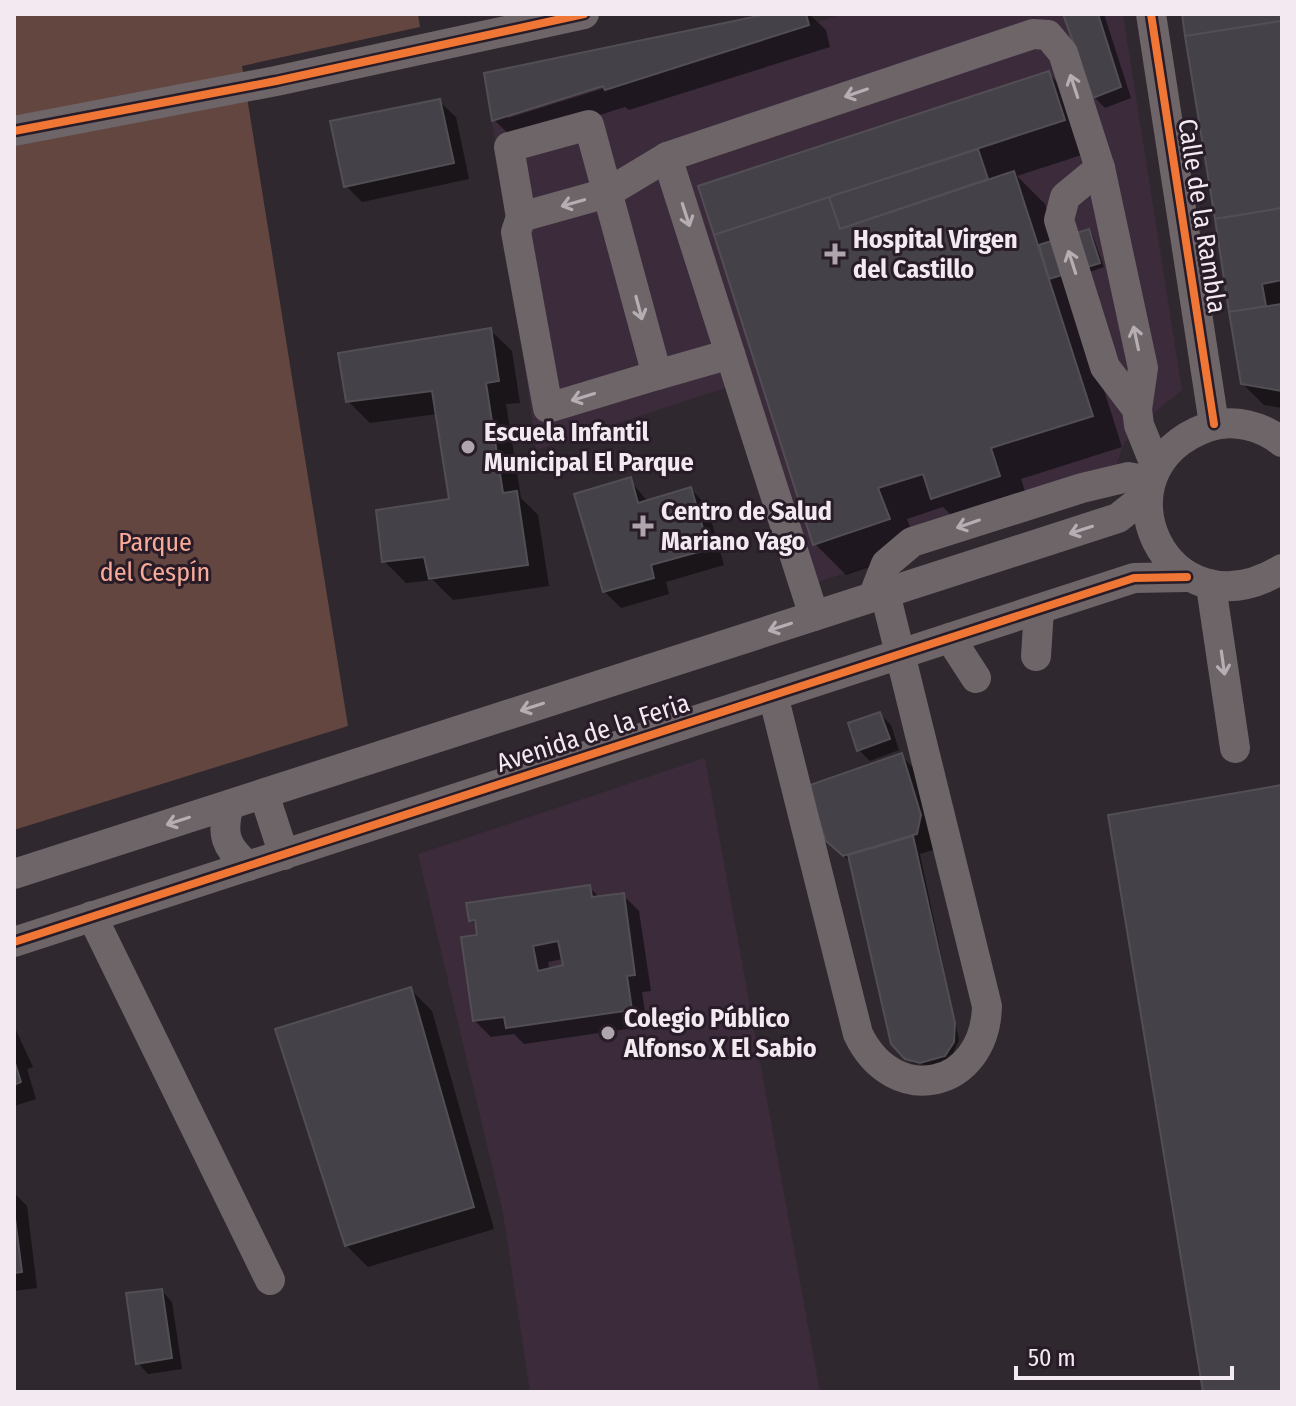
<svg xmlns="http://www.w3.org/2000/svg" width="1296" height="1406" font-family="'Fira Sans Condensed',sans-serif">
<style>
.built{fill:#3b2b3b}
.green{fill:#634640}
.shadow{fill:#0007;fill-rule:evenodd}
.building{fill:#454148;stroke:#514e54;stroke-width:2;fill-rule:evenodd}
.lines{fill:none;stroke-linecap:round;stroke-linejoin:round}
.minor{stroke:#6d6568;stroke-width:30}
.cycleway-casing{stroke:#281c28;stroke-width:13}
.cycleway{stroke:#f07635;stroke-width:8}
.oneway{stroke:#b6aeb3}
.poi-dot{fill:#aea5ad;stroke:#281c28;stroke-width:3}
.labels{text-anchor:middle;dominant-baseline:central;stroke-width:6;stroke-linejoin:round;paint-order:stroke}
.street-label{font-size:26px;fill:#f2e9f1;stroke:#281c28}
.poi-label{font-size:26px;font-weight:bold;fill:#f2e9f1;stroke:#281c28;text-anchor:start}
.park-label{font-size:26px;fill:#f8ab98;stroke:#281c28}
</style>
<rect width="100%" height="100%" fill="#2f282f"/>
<!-- built -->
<g class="built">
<path d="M842 14H1123L1182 390 1139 425 1123 445 1110 488 790 591 725 388 536 450 492 121 603 86 606 90Z"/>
<path d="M705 758 820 1392H530L503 1213 418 854Z"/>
</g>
<!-- green -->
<path class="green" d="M14 14H418L420 27 242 66 348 726 14 830Z"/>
<!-- shadow -->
<g class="shadow">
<path d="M778 14H809L826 30 830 47 629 110 625 107 516 141 494 120 486 74ZM612 81 614 85 508 118V114Z"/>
<path d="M1065 14H1104L1131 98 1105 108 1094 97Z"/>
<path d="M1184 14H1282V408L1264 405 1242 383Z"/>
<path d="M1048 73 1079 104 1094 151 1017 176 1045 204 1057 241 1088 231 1093 236 1104 267 1069 279 1122 447 1021 479 1030 507 964 528 943 507 907 519 919 550 846 575 815 544 701 187Z"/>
<path d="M439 101 456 117 469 179 362 202 346 186Z"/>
<path d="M490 330 512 351 520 403 506 404 521 498 538 515 549 586 453 600 433 580 406 583 384 561 451 500 437 414 370 423 348 401Z"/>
<path d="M630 480 648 502 691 489 707 506 724 565 666 582 669 594 621 608 604 591Z"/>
<path d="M880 714 891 725 899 750 870 761 859 750Z"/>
<path d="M901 755 917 772 936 833 933 850 920 854 959 1040 950 1060 935 1066 912 1063 893 1043 852 864 828 840Z"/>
<path d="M589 887 600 898 623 895 639 911 651 991 642 992 647 1026 524 1044 514 1034 491 1037 475 1021 479 936 478 927 471 920ZM563 959 565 967 550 970 548 962Z"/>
<path d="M410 989 432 1011 494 1229 368 1267 346 1245Z"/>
<path d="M14 1026 33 1067 27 1069 36 1099 14 1106Z"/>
<path d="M14 1193 27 1206 37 1288 14 1291Z"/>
<path d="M162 1291 172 1302 182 1369 148 1374 138 1363Z"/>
</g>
<!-- building -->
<g class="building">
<path d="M768 14H806L809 25 605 90 603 86 492 121 484 73Z"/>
<path d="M1063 14H1098L1121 87 1093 98Z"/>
<path d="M1182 14H1282V21L1185 36Z"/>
<path d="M1282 21V208L1215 219 1185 36Z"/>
<path d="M1049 71 1065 120 714 235 698 186Z"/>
<path d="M440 99 454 163 344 187 330 121Z"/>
<path d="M978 149 988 179 840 229 829 197Z"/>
<path d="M1014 171 1093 416 991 448 1000 476 931 499 923 474 878 488 890 519 813 545 714 235 829 197 840 229Z"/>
<path d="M1282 208V280L1262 284 1266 306 1229 312 1215 219Z"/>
<path d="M1089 229 1100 263 1049 279 1039 245Z"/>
<path d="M1282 304V391L1241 384 1229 312Z"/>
<path d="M491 328 499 381 486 383 503 493 517 491 528 565 429 579 424 557 382 562 376 510 449 499 432 391 346 402 338 353Z"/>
<path d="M631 477 638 503 691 487 709 549 651 565 654 578 603 592 574 494Z"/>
<path d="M880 712 890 739 857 751 848 723Z"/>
<path d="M902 753 921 815 917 834 843 856 826 841 807 786Z"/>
<path d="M1282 785V1392H1203L1108 815Z"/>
<path d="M913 836 955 1023 954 1042 945 1056 920 1063 905 1059 891 1044 848 855Z"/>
<path d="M590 885 592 897 624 893 635 975 627 976 632 1010 506 1028 504 1017 473 1021 461 937 477 935 475 920 469 921 466 903ZM558 941 563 965 538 971 533 946Z"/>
<path d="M411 987 474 1207 345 1246 275 1029Z"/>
<path d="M14 1060 21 1082 14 1085Z"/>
<path d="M14 1211 22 1272 14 1273Z"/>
<path d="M162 1289 172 1358 136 1364 126 1293Z"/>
</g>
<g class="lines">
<!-- minor -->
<g class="minor">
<path d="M1151 14 1214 424"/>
<path d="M14 131 276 81 584 14"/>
<path d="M667 157 607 193 521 217 509 147 589 125 657 375 730 354"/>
<path d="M1100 168 1065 197 1059 220 1105 367 1137 409"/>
<path d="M521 217 516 232 548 408 657 375"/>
<path d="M1282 442C1262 426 1233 418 1208 427 1088 470 1166 640 1282 569"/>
<path d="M1211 586 1235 748"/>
<path d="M873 597 886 564 912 542 1082 488 1128 477 1151 481"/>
<path d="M814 616 667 157 1033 34 1048 35 1063 53 1100 168 1143 368 1137 409 1139 425 1156 467"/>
<path d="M950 638 976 678"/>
<path d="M1036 656 1039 609"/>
<path d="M773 695 858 1034C894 1109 985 1089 987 1006L885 593"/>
<path d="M264 794 284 855"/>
<path d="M229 805C221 834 225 847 248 866"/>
<path d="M14 874 1118 518 1148 494"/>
<path d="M92 916 270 1280"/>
<path d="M14 942 1134 578 1187 577"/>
</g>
<defs>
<g id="cycleway">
<path d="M1151 14 1214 424"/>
<path d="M14 131 276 81 584 14"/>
<path d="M14 942 1134 578 1187 577"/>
</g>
</defs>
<!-- cycleway casing -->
<use href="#cycleway" class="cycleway-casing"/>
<!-- cycleway -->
<use href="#cycleway" class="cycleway"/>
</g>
<!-- one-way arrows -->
<defs><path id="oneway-shaft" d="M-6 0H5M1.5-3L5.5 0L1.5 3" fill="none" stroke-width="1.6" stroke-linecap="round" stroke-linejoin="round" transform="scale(2)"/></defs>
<g class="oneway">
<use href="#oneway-shaft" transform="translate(1074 86) rotate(-108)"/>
<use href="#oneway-shaft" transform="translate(856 93) rotate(161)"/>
<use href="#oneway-shaft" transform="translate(573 203) rotate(164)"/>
<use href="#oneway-shaft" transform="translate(686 215) rotate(72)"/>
<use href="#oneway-shaft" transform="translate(1072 262) rotate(-108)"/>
<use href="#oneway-shaft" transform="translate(639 308) rotate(75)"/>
<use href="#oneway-shaft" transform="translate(1136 338) rotate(-102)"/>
<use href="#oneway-shaft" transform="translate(583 397) rotate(163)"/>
<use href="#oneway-shaft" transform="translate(968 524) rotate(161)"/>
<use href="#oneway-shaft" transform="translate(1081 530) rotate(162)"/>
<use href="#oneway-shaft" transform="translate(780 627) rotate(162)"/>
<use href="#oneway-shaft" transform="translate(1223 663) rotate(82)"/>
<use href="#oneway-shaft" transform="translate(532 707) rotate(162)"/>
<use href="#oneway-shaft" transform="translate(178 821) rotate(162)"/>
</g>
<!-- markers -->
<g class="poi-dot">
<path d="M831 242h8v8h8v8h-8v8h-8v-8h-8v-8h8z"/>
<circle cx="468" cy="447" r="8"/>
<path d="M639 514h8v8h8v8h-8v8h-8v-8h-8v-8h8z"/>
<circle cx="608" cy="1033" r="8"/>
</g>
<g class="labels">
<!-- street labels -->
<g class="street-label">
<text transform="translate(1202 216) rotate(81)">Calle de la Rambla</text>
<text transform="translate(593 733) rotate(-18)">Avenida de la Feria</text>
</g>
<!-- poi labels -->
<g class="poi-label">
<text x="853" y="239">Hospital Virgen<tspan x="853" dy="30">del Castillo</tspan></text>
<text x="484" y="432">Escuela Infantil<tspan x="484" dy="30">Municipal El Parque</tspan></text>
<text x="661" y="511">Centro de Salud<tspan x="661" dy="30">Mariano Yago</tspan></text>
<text x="624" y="1018">Colegio Público<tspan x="624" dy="30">Alfonso X El Sabio</tspan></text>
</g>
<!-- park labels -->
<g class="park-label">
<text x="155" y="542">Parque<tspan x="155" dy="30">del Cespín</tspan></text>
</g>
</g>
<!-- border -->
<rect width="1296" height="1406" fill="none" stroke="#f2e9f1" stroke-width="32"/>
<!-- scale -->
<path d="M1016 1366v12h216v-12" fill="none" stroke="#f2e9f1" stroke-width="4"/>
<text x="1028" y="1366" font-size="24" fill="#f2e9f1" stroke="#281c28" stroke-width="6" paint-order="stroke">50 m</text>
</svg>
